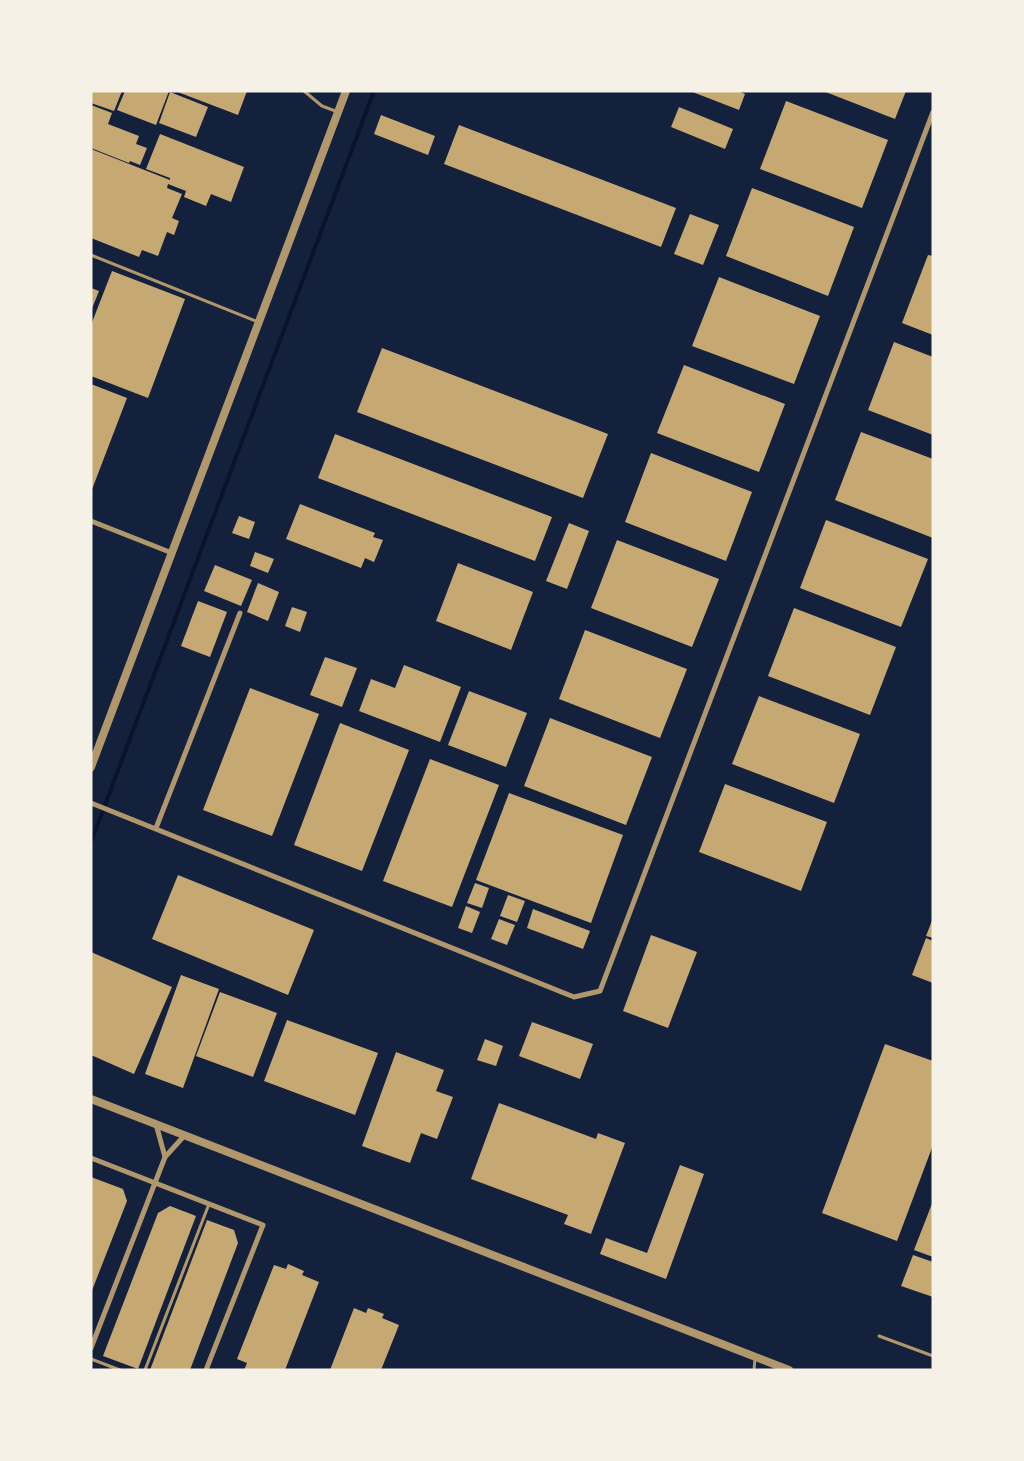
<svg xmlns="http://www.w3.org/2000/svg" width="1024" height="1461" font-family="'Noto Sans',sans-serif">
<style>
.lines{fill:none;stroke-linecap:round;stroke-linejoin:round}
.stream{stroke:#0b132b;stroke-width:4}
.building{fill:#c6a872}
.service{stroke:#b1986c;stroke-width:3}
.minor{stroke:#b1986c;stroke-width:5}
.tertiary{stroke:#b1986c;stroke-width:8}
</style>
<rect width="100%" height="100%" fill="#14213d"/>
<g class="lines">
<!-- stream -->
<path class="stream" d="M91 842 374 91"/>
</g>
<!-- building -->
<g class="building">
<path d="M91 91H122L114 111 91 103Z"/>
<path d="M125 91H169L156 125 117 110Z"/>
<path d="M175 91H247L238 115Z"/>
<path d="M690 91H738L745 94 739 110Z"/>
<path d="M823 91H906L895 119Z"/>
<path d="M170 92 208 107 196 137 159 123Z"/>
<path d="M786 101 888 140 862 208 760 169Z"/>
<path d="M91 105 112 113 108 124 139 136 136 144 147 148 140 165 130 161 129 163 91 148Z"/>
<path d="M679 107 733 129 725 149 671 127Z"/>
<path d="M381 115 435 136 428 155 374 134Z"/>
<path d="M459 125 676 208 661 247 444 164Z"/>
<path d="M160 134 244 167 231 202 211 194 206 206 184 197 186 191 168 184 167 188 182 194 172 218 179 221 174 235 167 232 158 256 142 250 139 257 91 238V149L170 180V178L146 169Z"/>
<path d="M752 188 854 227 828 296 726 256Z"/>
<path d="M690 214 719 225 703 265 674 254Z"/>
<path d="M928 255 933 256V335L902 323Z"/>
<path d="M112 271 185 299 148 398 91 376V325Z"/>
<path d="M719 277 820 316 794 384 692 346Z"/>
<path d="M91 288 99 291 91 311Z"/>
<path d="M894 342 933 357V435L868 410Z"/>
<path d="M382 348 608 434 583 498 357 412Z"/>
<path d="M684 365 785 404 759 472 657 433Z"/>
<path d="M91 384 127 398 91 492Z"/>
<path d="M861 432 933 459V538L835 500Z"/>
<path d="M335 434 552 517 535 561 318 478Z"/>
<path d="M651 453 752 492 726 561 625 522Z"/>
<path d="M300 504 375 533 373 537 383 540 374 562 365 558 361 568 286 539Z"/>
<path d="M239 516 255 522 249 539 232 533Z"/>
<path d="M826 520 928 559 901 627 800 588Z"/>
<path d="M569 523 589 531 567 589 546 581Z"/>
<path d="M617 540 719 579 692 647 591 608Z"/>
<path d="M255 552 274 559 268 573 250 566Z"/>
<path d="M458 563 533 592 511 650 436 621Z"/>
<path d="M215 565 252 580 241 606 204 591Z"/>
<path d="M258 583 279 592 268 621 247 612Z"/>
<path d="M198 601 227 612 210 657 181 646Z"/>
<path d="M292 607 307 612 300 632 285 626Z"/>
<path d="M794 608 896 647 870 715 768 676Z"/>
<path d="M585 630 687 669 660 738 559 699Z"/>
<path d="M325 657 357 668 342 707 310 695Z"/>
<path d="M404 665 461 687 440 742 359 711 371 679 395 688Z"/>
<path d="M250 688 319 714 272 836 203 810Z"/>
<path d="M469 691 527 713 506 767 448 745Z"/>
<path d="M759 696 860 734 834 803 732 764Z"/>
<path d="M550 718 652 757 626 825 524 786Z"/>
<path d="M340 723 409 750 362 871 294 845Z"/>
<path d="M430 759 499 785 452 907 383 881Z"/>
<path d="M725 784 827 822 801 891 699 852Z"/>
<path d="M509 793 623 835 591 923 476 880Z"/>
<path d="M178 875 314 930 288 995 152 939Z"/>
<path d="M475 883 489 888 482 908 467 903Z"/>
<path d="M508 895 525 901 517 922 500 916Z"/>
<path d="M466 906 480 912 472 933 458 928Z"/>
<path d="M533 909 590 931 583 949 527 928Z"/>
<path d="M933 918V938L926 936Z"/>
<path d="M499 919 515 925 507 945 491 939Z"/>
<path d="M651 935 697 952 668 1028 623 1011Z"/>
<path d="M926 938 933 941V983L912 975Z"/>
<path d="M91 952 172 987 134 1074 91 1055Z"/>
<path d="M181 975 219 989 183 1088 145 1074Z"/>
<path d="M220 992 277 1013 253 1077 196 1056Z"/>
<path d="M287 1020 378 1053 355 1115 264 1081Z"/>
<path d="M532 1022 593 1044 580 1079 519 1056Z"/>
<path d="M485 1039 503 1046 496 1066 477 1060Z"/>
<path d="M885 1044 933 1061V1145L897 1241 822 1213Z"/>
<path d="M396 1052 444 1070 436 1091 453 1097 437 1139 421 1133 410 1163 362 1146Z"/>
<path d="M499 1103 596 1139 598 1133 625 1143 591 1234 564 1224 568 1215 471 1179Z"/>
<path d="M680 1165 704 1174 666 1279 600 1254 606 1238 647 1253Z"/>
<path d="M91 1177 123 1189 127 1201 91 1293Z"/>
<path d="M933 1201V1257L914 1250Z"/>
<path d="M170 1206 196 1216 138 1369 103 1356 158 1213Z"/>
<path d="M207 1220 234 1230 238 1243 190 1370H150Z"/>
<path d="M913 1255 933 1262V1297L901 1286Z"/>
<path d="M288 1264 304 1271 302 1275 319 1282 285 1370H244L247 1363 237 1359 274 1265 286 1269Z"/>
<path d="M354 1308 366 1313 368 1308 384 1314 382 1318 399 1325 381 1370H330Z"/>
</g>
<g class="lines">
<!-- service -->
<g class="service">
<path d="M304 91 322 106 338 112"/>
<path d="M91 255 258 322"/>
<path d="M879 1336 933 1356"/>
<path d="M91 1359 120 1370"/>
<path d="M145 1370 209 1204"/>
<path d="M754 1370 755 1359"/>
</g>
<!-- minor -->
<g class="minor">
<path d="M91 521 172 553"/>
<path d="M91 803 574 997 600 991 933 112"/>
<path d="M156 828 240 613"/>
<path d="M156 1124 165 1157"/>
<path d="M91 1158 263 1225 206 1370"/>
<path d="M91 1348 165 1157 185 1135"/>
</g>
<!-- tertiary -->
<g class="tertiary">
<path d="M91 767 346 91"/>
<path d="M91 1099 789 1370"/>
</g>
</g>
<!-- border -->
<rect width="1024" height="1461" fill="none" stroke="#f6f1e7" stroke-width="185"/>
</svg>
